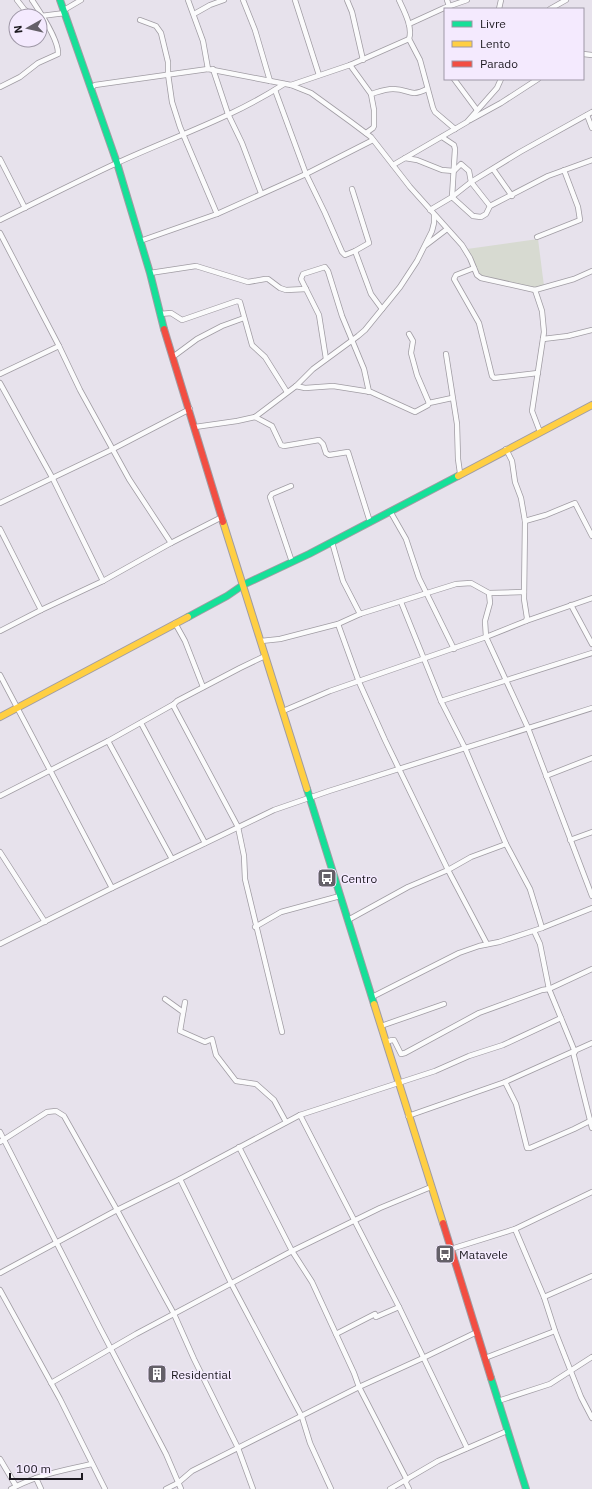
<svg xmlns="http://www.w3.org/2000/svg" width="592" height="1489" font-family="'IBM Plex Sans',sans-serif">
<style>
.green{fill:#d7dad1}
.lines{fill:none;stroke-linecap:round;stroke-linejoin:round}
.street-casing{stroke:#a09ca3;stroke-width:6}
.fast-casing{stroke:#a09ca3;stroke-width:8}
.slow-casing{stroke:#a09ca3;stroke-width:8}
.jam-casing{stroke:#a09ca3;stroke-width:8}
.street{stroke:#fbfbfc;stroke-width:4.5}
.fast{stroke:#16e098;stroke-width:6}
.slow{stroke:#ffcf43;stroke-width:6}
.jam{stroke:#f24e42;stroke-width:6}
.labels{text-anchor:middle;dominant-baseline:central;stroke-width:3;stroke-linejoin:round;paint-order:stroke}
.poi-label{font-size:12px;fill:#1d1a21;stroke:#f4eafe;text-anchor:start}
</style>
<rect width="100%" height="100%" fill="#e7e2ec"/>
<!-- green -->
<path class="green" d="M538 239 544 286 534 289 482 278 467 249Z"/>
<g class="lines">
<defs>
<g id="street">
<path d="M17 0 24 9 33 16"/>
<path d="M188 0 203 41 208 69"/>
<path d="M243 0 255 30 270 81"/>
<path d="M295 0 319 75"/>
<path d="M347 0 352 12 363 60"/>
<path d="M447 0 449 6"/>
<path d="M499 9 501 0"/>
<path d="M550 9 566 0"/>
<path d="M64 10 81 0"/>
<path d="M194 14 210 5 224 0"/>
<path d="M41 16 65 13"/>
<path d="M140 20 156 26 161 33 168 62V74L172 102 180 127 217 214"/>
<path d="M409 24 444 8 467 0"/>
<path d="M409 39 420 60 433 108 435 112 455 129"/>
<path d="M583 54 592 55"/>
<path d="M350 65 371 94 374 110V126L373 128 366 133"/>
<path d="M213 69 228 114 242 143 261 193"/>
<path d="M454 79 477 110"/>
<path d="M291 85 350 65 409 39C413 27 404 11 399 0"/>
<path d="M0 87 20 77 38 63 58 54C59 40 40 12 32 0"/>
<path d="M91 88 95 85 208 69 291 85 311 93 351 122 371 137 410 187 462 245 470 258 477 275 481 278 535 290 574 279 592 271"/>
<path d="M275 90 306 174 325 213 342 252 345 255 355 251 369 243 352 189"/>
<path d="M371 94C378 92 385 89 393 89 410 89 409 98 427 89"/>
<path d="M587 115 592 128"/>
<path d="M470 120 501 103 538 79"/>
<path d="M442 137 454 145 455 149 452 197"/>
<path d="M405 158 417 160 442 170 454 171 461 164 469 171 471 182 490 206"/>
<path d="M0 159 25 208"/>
<path d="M393 165 467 122 497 88 501 79"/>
<path d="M493 169 512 196"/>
<path d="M452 197 473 216 481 217 486 214 490 206 548 176 592 160"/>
<path d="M430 210 452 197 471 182 520 152 592 112"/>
<path d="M0 220C39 201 78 181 117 163 173 137 232 118 284 84"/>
<path d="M0 233 59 346 80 390 129 479 171 543"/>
<path d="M537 237 580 220 578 207 564 170"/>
<path d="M140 241 217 214 306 174 373 140"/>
<path d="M426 245 447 229"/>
<path d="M355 251 371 294 382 309"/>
<path d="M474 268 456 275 454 279 479 323 492 376 494 378 538 373"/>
<path d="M150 273 196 266 248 282 265 279H268L280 288 286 290 306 289"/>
<path d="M535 290 542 311 544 332 532 411 540 432"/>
<path d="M160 314 171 313 182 320 185 319 237 301 240 302 252 345 265 357 287 392"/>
<path d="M409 334 413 341 411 353 417 375 429 403"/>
<path d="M543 339 568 336 592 330"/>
<path d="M446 354 457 424 458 459 460 473"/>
<path d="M174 356 197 339 222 326 244 318"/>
<path d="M326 359 319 315 301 279 303 274 325 267 328 271 342 316 364 369 369 392"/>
<path d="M0 374 59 346"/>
<path d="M0 383 53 479 103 581"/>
<path d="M296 386 305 388 333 386 371 392 415 412 428 405 429 403 452 398"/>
<path d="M255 417 272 426 281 445 284 446 319 440 323 444 326 453 329 455 348 452 370 522"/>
<path d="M195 427 237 421 255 417 296 386 313 369 358 336 365 330 400 287 417 261 432 231 434 223V215"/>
<path d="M506 449 512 461 515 482 521 498 525 521 524 599 527 618 526 621"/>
<path d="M291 486 272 494 270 497 292 562"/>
<path d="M0 503 113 449 190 409"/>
<path d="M390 511 406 539 419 578 454 649"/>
<path d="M525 521 546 515 575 503 592 536"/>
<path d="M0 529 41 610"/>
<path d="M332 542 343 581 360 614"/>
<path d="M489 593 490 603 485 621 486 637 528 728 592 896"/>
<path d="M401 602 441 701 465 748 506 844 530 889 542 928"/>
<path d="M571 605 592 644"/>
<path d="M175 623 185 641 203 687"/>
<path d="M338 624 359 682 385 740 448 870 487 944"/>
<path d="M0 631 41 610 103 581 171 543 222 517"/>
<path d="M261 641 280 639 338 624 360 614 456 584 471 583 489 593 524 592"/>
<path d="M265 656 240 668 177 701 174 704V707L238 827 244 856 245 879 282 1032"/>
<path d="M0 675 112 888"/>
<path d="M441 701 592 653"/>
<path d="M283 711 330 691 486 637 526 621 592 598"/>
<path d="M141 723 205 843"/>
<path d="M108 741 172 859"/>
<path d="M546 776 592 758"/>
<path d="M0 796 108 741 174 704"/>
<path d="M570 840 592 832"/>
<path d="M0 852 45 922"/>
<path d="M348 920 408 887 448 870 471 857 506 844"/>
<path d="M255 927 281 912 340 896"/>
<path d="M534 931 540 944 549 989 575 1052"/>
<path d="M0 944 112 888 274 810 329 791 592 708"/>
<path d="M372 997 459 953 479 946 499 942 542 928 592 908"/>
<path d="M165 999 183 1012"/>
<path d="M185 1002 180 1031 205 1042 212 1039 216 1055 236 1081 256 1084 274 1100 286 1122"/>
<path d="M381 1026 444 1004"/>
<path d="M386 1042 392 1040H394L401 1054 405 1053 479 1013 542 990 549 989 592 969"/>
<path d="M573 1052 592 1128"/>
<path d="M505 1082 516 1104 527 1148H530L574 1129 592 1120"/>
<path d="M300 1115 399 1307 467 1448"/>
<path d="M408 1116 505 1082 592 1043"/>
<path d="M0 1132 100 1328 166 1454 181 1489"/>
<path d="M0 1142 47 1112 56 1111 64 1116 117 1210 174 1314 194 1359 238 1448 253 1489"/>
<path d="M239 1147 292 1251 312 1282 354 1373 359 1387 407 1480"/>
<path d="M180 1179 231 1283 302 1417 310 1443 331 1489"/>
<path d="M515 1229 544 1297 555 1331 581 1397 592 1418"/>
<path d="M451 1249 515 1229 592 1192"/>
<path d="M0 1273 117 1210 180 1179 300 1115 435 1071 469 1056 503 1045 561 1018"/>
<path d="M0 1290 60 1399 105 1489"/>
<path d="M544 1297 592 1276"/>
<path d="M336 1334 375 1314 376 1317 399 1307"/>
<path d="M485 1358 555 1331"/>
<path d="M51 1383 136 1334 292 1251 380 1208 431 1187"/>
<path d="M498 1401 550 1384 592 1357"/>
<path d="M0 1459 16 1486"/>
<path d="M36 1478 41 1489"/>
<path d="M405 1481 409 1489"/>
<path d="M11 1489C37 1475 64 1470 92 1464"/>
<path d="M166 1489 178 1483 192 1471 359 1387 423 1358 477 1332"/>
<path d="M390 1489 438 1461 507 1431"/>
</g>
<g id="fast">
<path d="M60 0 117 163 150 273 164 329"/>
<path d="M188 617 227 596 243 585 309 554 458 476"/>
<path d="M307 789 374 1004"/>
<path d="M491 1378 526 1489"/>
</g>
<g id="slow">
<path d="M458 476 592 405"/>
<path d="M223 522 307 789"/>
<path d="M0 717 188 617"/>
<path d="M374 1004 443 1223"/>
</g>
<g id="jam">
<path d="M164 329 223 522"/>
<path d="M443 1223 491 1378"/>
</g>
</defs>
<!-- street casing -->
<use href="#street" class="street-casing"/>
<!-- fast casing -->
<use href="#fast" class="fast-casing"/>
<!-- slow casing -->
<use href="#slow" class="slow-casing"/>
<!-- jam casing -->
<use href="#jam" class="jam-casing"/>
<!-- street -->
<use href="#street" class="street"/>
<!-- fast -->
<use href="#fast" class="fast"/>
<!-- slow -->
<use href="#slow" class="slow"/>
<!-- jam -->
<use href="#jam" class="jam"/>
</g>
<!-- icons -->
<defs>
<symbol id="bus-square" viewBox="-11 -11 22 22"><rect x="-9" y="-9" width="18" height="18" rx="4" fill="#646068" stroke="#f4eafe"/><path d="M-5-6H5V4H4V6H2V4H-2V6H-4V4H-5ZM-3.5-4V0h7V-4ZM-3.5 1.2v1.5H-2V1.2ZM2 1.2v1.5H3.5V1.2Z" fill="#fff"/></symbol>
<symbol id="building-square" viewBox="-11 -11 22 22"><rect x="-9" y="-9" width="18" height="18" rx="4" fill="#646068" stroke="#f4eafe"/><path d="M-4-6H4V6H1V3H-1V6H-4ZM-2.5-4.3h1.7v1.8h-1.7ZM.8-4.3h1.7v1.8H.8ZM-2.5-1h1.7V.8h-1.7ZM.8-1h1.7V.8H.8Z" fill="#fff"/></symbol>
</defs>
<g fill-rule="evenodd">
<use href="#bus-square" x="316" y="867" width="22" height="22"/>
<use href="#bus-square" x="434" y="1243" width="22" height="22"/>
<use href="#building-square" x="146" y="1363" width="22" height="22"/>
</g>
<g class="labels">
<!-- poi labels -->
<g class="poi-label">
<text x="341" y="878">Centro</text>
<text x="459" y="1254">Matavele</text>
<text x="171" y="1374">Residential</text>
</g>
</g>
<!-- legend -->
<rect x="444" y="8" width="140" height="72" fill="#f4eafe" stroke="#9e97a6"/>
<rect x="452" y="21" width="20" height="6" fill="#16e098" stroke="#9e97a6"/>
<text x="480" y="28" font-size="12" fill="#1d1a21">Livre</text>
<rect x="452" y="41" width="20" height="6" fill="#ffcf43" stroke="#9e97a6"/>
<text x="480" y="48" font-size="12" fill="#1d1a21">Lento</text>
<rect x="452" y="61" width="20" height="6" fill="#f24e42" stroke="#9e97a6"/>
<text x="480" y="68" font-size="12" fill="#1d1a21">Parado</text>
<!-- north arrow -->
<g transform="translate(28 28) rotate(262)"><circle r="19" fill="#f4eafe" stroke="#9e97a6"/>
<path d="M0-3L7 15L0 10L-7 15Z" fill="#646068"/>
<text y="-6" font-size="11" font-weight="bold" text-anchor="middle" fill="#1d1a21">N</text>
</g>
<!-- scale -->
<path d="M10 1473v6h72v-6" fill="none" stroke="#1d1a21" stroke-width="2"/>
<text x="16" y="1473" font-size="12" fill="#1d1a21" stroke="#f4eafe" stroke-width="3" paint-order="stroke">100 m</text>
</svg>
